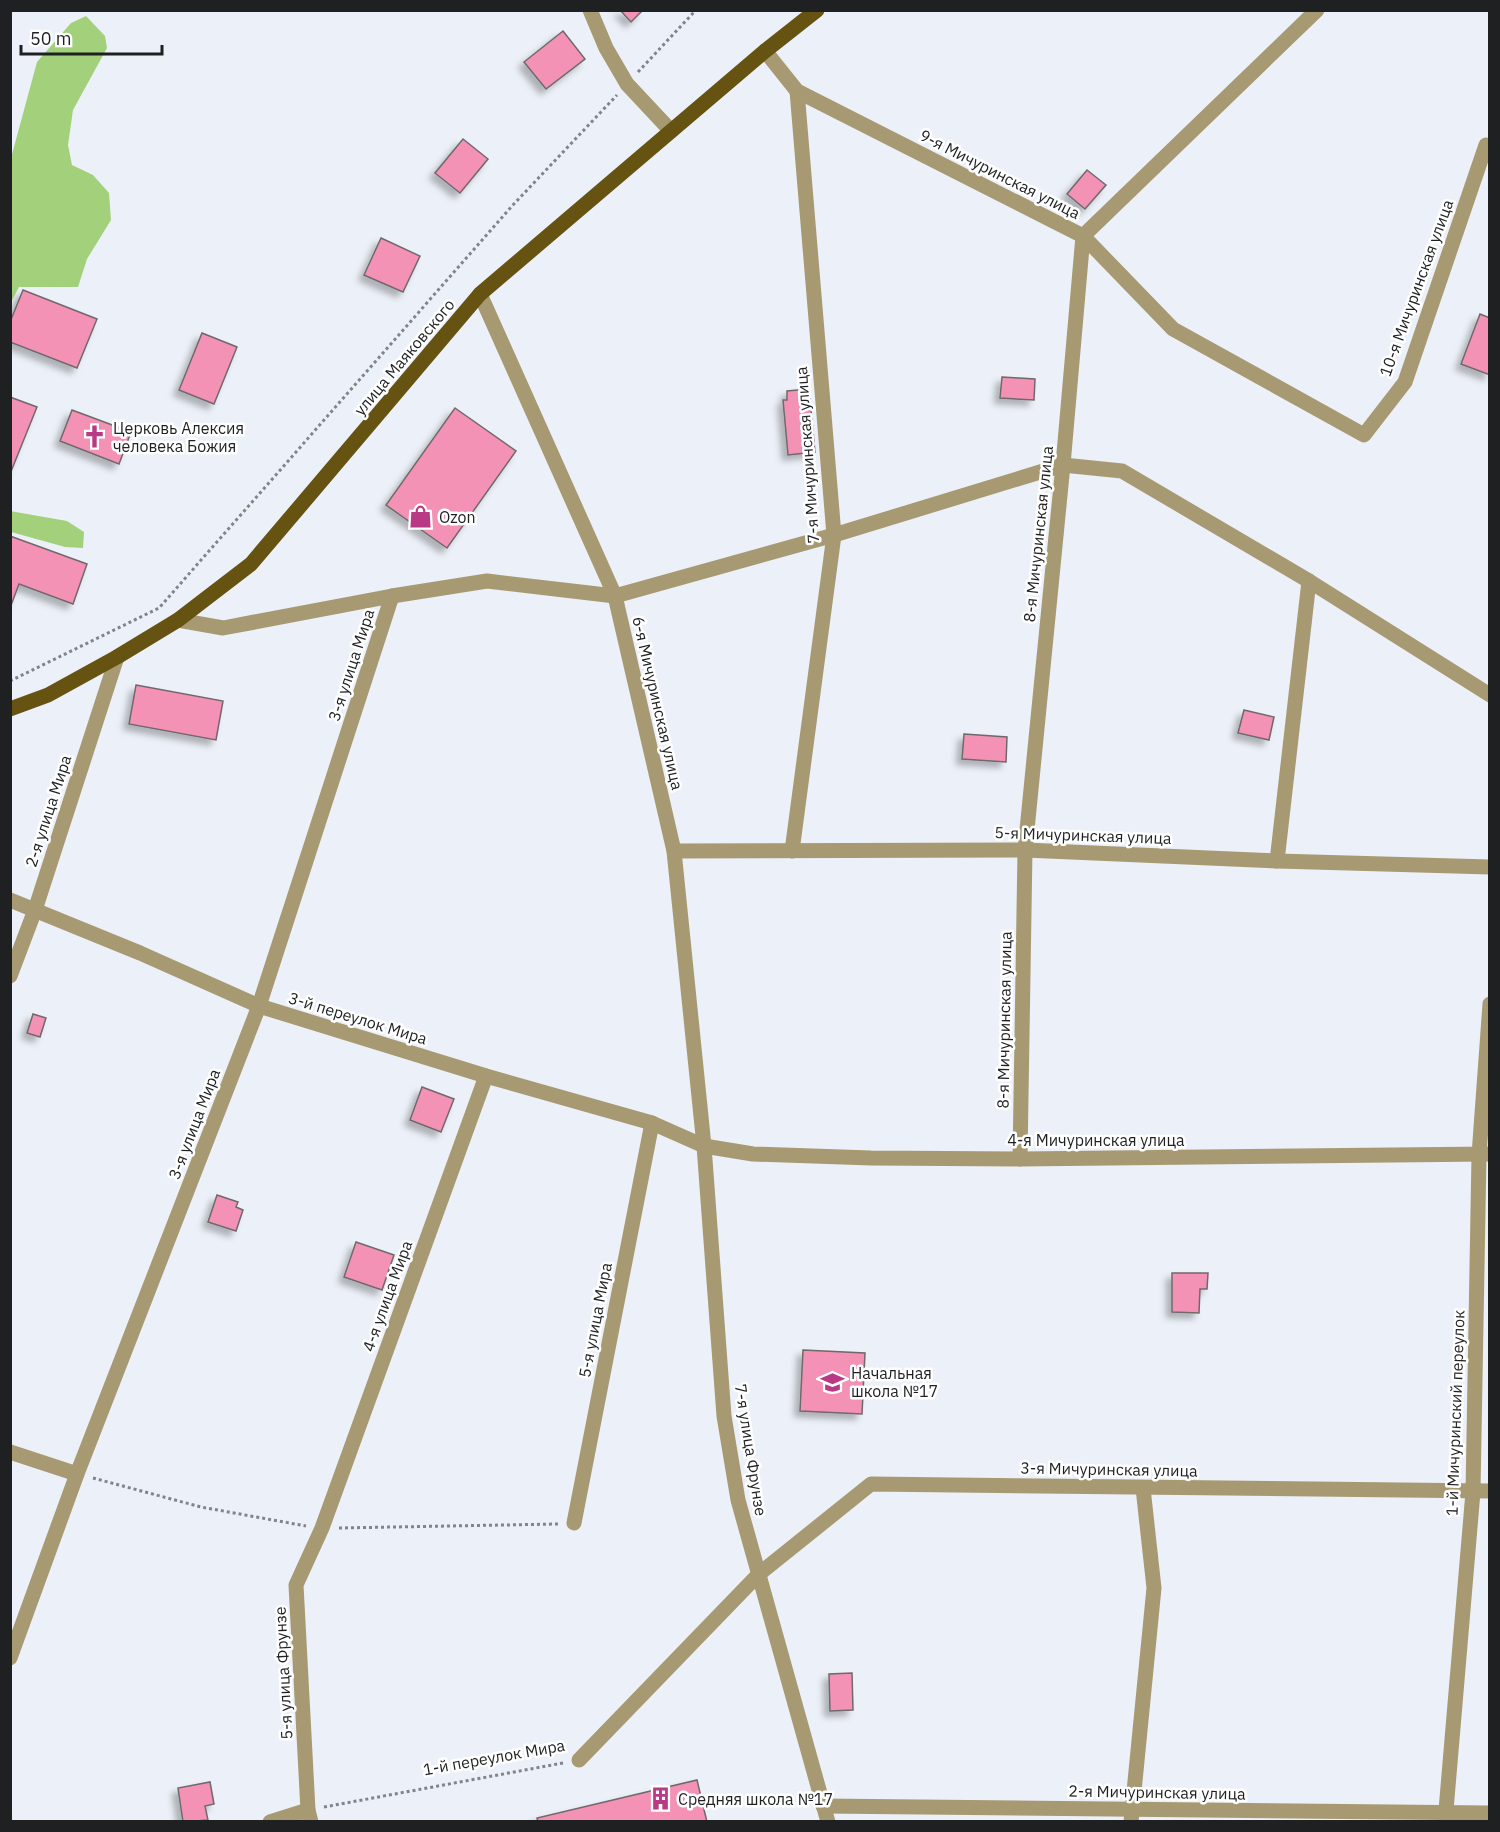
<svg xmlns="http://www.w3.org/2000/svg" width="1500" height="1832" font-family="'IBM Plex Sans',sans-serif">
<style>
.forest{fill:#a3d17b}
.building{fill:#f392b4;stroke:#71686b;stroke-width:1.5;filter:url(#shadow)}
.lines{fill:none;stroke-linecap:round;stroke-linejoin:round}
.path{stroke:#818489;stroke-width:3;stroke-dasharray:3 3;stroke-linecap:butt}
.minor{stroke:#a79a73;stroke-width:15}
.major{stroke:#665311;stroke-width:15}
.labels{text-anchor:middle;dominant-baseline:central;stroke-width:5;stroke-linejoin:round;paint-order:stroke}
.street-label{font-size:16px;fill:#1e2022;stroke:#fff}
.poi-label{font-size:16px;fill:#1e2022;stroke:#fff;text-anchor:start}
</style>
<defs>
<filter id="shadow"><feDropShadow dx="-5.5" dy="5.5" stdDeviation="3" flood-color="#0004"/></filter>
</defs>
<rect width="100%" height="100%" fill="#ecf0f8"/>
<!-- forest -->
<g class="forest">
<path d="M86 16 105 36 107 48 73 110 68 145 72 165 93 175 109 193 111 220 87 259 78 287H19L11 302V158L37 62 71 23Z"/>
<path d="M10 511 67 521 84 532 83 548 65 547 11 532Z"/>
</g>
<!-- building -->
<g class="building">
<path d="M620 10H643L631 22Z"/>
<path d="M563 31 585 59 546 89 524 62Z"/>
<path d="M463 139 488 159 460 193 435 173Z"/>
<path d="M1087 170 1106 185 1085 209 1067 194Z"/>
<path d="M381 238 420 256 403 292 364 275Z"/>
<path d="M23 290 97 319 77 368 10 342V322Z"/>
<path d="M1480 314 1490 318V375L1461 364Z"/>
<path d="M202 333 237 347 214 404 179 390Z"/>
<path d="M1002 377 1035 379 1034 400 1000 398Z"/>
<path d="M809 389 815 452 788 455 783 400H787V391Z"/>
<path d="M10 397 37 407 10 474Z"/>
<path d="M455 408 516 451 447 548 386 505Z"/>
<path d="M72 410 131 432 119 464 60 441Z"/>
<path d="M10 536 87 564 73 604 19 584 10 608Z"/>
<path d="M136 685 223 701 216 740 129 724Z"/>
<path d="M1244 710 1274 717 1269 740 1238 733Z"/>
<path d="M964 734 1007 737 1006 762 962 759Z"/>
<path d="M33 1014 46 1018 40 1037 27 1033Z"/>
<path d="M422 1087 454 1099 441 1132 410 1120Z"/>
<path d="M217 1195 238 1202 236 1207 243 1210 236 1231 208 1222Z"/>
<path d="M356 1242 394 1255 382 1290 344 1277Z"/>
<path d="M1172 1273H1208L1207 1289H1200L1199 1313 1172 1312Z"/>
<path d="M803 1350 865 1353 862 1414 800 1411Z"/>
<path d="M852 1673 853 1710 830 1711 829 1674Z"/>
<path d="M697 1780 707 1822H538L537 1818Z"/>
<path d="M210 1782 214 1804 205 1806 208 1820 183 1822 178 1788Z"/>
</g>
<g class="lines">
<!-- path -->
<g class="path">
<path d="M638 72 696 10"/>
<path d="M10 681 159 608 512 206 617 95"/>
<path d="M93 1478 201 1507 306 1526"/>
<path d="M339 1528 558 1524"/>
<path d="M324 1807 563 1763"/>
</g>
<!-- minor -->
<g class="minor">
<path d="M590 10 606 48 627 84 671 131"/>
<path d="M765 51 797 91 1083 236 1173 329 1364 435 1405 382 1486 145"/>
<path d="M480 294 615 596 674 851 704 1146 724 1416 738 1500 828 1822"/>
<path d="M178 620 223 628 392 596 487 581 615 596 834 535 1063 465 1122 471 1309 581 1490 695"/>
<path d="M674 851 1025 850 1277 861 1490 867"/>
<path d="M792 851 834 535 797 91"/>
<path d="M1277 861 1309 581"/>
<path d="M10 900 140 953 259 1006 486 1076 652 1123 704 1146 753 1154 871 1158 1020 1159 1490 1154"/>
<path d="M10 976 35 910 117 657"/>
<path d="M1020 1159 1025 850 1063 465 1083 236 1317 10"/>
<path d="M10 1452 77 1474"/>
<path d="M574 1523 652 1123"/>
<path d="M10 1658 77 1474 259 1006 392 596"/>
<path d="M579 1760 759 1574 871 1484 1490 1491"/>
<path d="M823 1806 1490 1813"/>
<path d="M270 1822 308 1810"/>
<path d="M311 1822 308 1810 296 1585 322 1528 486 1076"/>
<path d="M1131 1822 1154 1588 1143 1488"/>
<path d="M1445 1822 1473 1492 1479 1155 1490 1004"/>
</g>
<!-- major -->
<path class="major" d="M10 709 48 695 117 657 178 620 251 564 480 294 765 51 817 10"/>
</g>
<!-- icons -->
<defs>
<symbol id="church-bare" viewBox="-9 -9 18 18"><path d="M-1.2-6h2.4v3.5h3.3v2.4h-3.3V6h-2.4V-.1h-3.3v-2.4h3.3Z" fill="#ba3984" stroke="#fff" stroke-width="2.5" paint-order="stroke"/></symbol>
<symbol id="shop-bare" viewBox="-9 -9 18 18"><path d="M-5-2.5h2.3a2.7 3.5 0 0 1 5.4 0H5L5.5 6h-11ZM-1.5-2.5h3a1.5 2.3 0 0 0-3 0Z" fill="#ba3984" stroke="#fff" stroke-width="2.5" paint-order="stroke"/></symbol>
<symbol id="school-bare" viewBox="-9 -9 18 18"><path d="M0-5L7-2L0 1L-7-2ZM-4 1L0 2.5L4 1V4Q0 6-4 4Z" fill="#ba3984" stroke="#fff" stroke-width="2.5" paint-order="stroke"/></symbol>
<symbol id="building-bare" viewBox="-9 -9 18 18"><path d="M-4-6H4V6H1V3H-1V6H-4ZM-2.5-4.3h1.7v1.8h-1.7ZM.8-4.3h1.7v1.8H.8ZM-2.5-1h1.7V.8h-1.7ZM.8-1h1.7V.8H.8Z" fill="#ba3984" stroke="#fff" stroke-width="2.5" paint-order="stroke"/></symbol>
</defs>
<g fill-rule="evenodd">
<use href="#church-bare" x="78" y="420" width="33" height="33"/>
<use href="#shop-bare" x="404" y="500" width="33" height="33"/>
<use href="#school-bare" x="816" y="1366" width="33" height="33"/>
<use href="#building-bare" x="644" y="1782" width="33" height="33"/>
</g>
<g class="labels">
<!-- street labels -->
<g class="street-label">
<text transform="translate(1000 174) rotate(27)">9-я Мичуринская улица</text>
<text transform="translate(1416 288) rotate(-70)">10-я Мичуринская улица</text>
<text transform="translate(404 357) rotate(-50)">улица Маяковского</text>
<text transform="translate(807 455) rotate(-94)">7-я Мичуринская улица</text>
<text transform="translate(1038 534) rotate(-84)">8-я Мичуринская улица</text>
<text transform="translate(351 665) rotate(-72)">3-я улица Мира</text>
<text transform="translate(658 703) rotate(77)">6-я Мичуринская улица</text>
<text transform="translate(48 811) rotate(-72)">2-я улица Мира</text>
<text transform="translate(1083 835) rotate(2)">5-я Мичуринская улица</text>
<text transform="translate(358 1018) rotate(17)">3-й переулок Мира</text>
<text transform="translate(1004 1020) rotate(-89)">8-я Мичуринская улица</text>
<text transform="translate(194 1124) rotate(-69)">3-я улица Мира</text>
<text x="1096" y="1140">4-я Мичуринская улица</text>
<text transform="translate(387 1296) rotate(-70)">4-я улица Мира</text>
<text transform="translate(595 1320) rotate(-79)">5-я улица Мира</text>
<text transform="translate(1455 1413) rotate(-88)">1-й Мичуринский переулок</text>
<text transform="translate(751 1450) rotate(81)">7-я улица Фрунзе</text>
<text transform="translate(1109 1469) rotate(1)">3-я Мичуринская улица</text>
<text transform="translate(283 1673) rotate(-93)">5-я улица Фрунзе</text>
<text transform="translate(494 1757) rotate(-10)">1-й переулок Мира</text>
<text transform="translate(1157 1792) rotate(1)">2-я Мичуринская улица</text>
</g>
<!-- poi labels -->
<g class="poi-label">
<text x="113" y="428">Церковь Алексия<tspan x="113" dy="18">человека Божия</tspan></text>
<text x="439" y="517">Ozon</text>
<text x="851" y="1373">Начальная<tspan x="851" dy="18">школа №17</tspan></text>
<text x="678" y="1799">Средняя школа №17</text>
</g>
</g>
<!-- border -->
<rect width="1500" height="1832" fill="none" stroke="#1e2022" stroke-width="24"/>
<!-- scale -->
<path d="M21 45v9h141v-9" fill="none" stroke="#1e2022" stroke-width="3"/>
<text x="30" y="45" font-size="18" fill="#1e2022" stroke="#ffffff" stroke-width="4.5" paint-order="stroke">50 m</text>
</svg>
